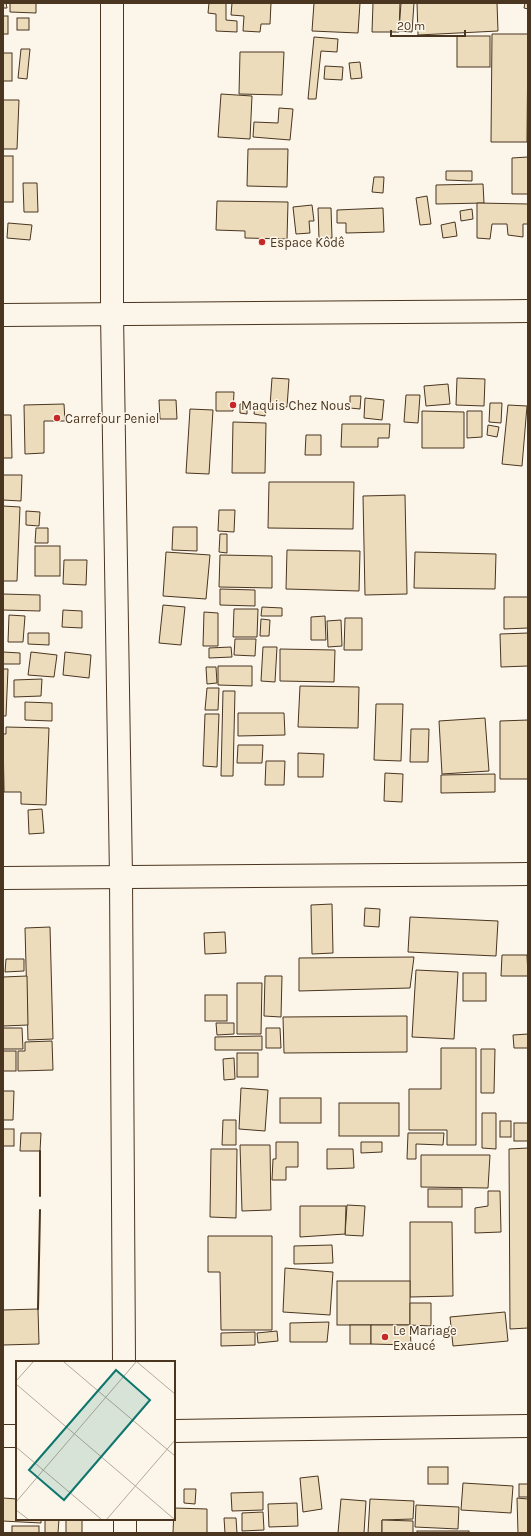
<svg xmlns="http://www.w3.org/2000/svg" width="531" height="1536" font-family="Karla,sans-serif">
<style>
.building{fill:#ecdcbc;stroke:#4a3520}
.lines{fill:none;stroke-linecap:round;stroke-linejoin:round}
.minor-casing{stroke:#4a3520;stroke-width:24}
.tertiary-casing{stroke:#4a3520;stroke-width:24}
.minor{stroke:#fbf6e9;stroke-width:22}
.tertiary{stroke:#fbf6e9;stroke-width:22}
.wall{stroke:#4a3520;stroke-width:2}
.poi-dot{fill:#c62828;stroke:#fbf6e9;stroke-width:1.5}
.labels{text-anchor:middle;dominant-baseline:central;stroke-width:3;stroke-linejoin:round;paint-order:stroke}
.poi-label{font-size:13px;fill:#4a3520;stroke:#fbf6e9;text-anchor:start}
.inset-road{fill:none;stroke:#b4a999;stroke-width:1}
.view{fill:#0f766e;fill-opacity:0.15;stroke:#0f766e;stroke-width:2}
.inset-edge{fill:none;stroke:#4a3520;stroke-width:2}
</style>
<rect width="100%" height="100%" fill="#fbf6e9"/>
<!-- building -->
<g class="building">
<path d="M3 3H6L7 8H3Z"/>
<path d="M10 3H36V13L10 12Z"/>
<path d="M209 3H226V20L237 21V32L216 31V14L208 13Z"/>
<path d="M232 3H271L270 24H261L260 32 243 31 244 16 231 15Z"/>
<path d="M314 3H360L358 33 312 31Z"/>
<path d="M373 3H400L399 32H372Z"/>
<path d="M401 3H414L412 32 399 31Z"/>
<path d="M417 3H497L498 31 418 35Z"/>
<path d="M525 3H528V9L524 8Z"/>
<rect x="3" y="16" width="5" height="18"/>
<rect x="17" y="18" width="12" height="12"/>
<path d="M492 34H528L527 142H491Z"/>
<rect x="457" y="36" width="33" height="31"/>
<path d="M314 37 338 39 337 52 321 51 316 99H308Z"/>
<path d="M21 49H30L27 79 18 78Z"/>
<path d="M240 52H284L282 95 239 94Z"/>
<rect x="3" y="53" width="9" height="28"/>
<path d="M360 62 362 78 351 79 349 63Z"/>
<path d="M325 66 343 67 342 80 324 79Z"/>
<path d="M221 94 252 96 250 139 218 137Z"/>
<path d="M3 100H19L17 149H3Z"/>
<path d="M279 108 293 109 290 140 253 137 254 122 278 123Z"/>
<path d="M248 149H288L287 187 247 186Z"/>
<rect x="3" y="156" width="10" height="46"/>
<path d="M528 157V194H512V158Z"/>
<path d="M446 171H472V181L446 180Z"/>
<path d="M374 177H384L383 193 372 192Z"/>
<path d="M23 183H37L38 212H24Z"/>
<path d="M483 184 484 203 436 204V185Z"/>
<path d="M427 196 431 224 420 225 416 198Z"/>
<path d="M217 201 288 202 287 239 245 238V231L216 230Z"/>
<path d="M477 203 528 204V224H523V237L508 235 507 224H492L490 239 477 238Z"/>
<path d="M312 205 314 221H309L310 233 296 234 293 207Z"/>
<path d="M318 208H331L332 238 319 239Z"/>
<path d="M383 208 384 232 346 233V223H337V210Z"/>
<path d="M472 209 473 219 461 221 460 211Z"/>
<path d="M455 222 457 236 443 238 441 225Z"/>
<path d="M8 223 32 225 30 240 7 238Z"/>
<path d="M272 378 289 379 287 407 270 406Z"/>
<path d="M457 378 485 379 484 406 456 405Z"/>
<path d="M448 384 450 404 426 406 424 386Z"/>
<path d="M216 392H234L233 411H216Z"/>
<path d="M406 395H420L418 423 404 422Z"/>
<path d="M350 396H361L360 409 350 408Z"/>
<path d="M365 398 384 400 382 420 364 418Z"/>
<path d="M159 400H176L177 419H160Z"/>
<path d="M490 403H502L501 423 489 422Z"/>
<path d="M64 404 65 421H44V453L25 454 24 405Z"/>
<path d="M240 404H247V414L240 413Z"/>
<path d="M508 405 527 406 522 466 502 464Z"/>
<path d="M255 407 266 408 265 416 254 414Z"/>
<path d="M190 409 213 410 209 474 186 473Z"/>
<path d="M422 411 464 412V448H422Z"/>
<path d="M467 411H482V437L467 438Z"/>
<path d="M3 415H11L12 458H3Z"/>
<path d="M233 422 266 423 265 473H232Z"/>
<path d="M342 424H390L389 438H378V447H341Z"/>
<path d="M488 425 499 427 497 437 487 435Z"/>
<path d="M306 435H321V455H305Z"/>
<path d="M3 475H22L21 501 3 500Z"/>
<path d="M269 482H354L353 529 268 528Z"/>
<path d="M405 495 407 594 365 595 363 496Z"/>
<path d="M3 506 20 507 17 581H3Z"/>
<path d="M219 510H235L234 532 218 531Z"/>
<path d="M26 511 40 512 39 526 26 525Z"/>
<path d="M173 527H197V551L172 550Z"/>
<path d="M36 528H48V543H35Z"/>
<path d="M220 534H227V553L219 552Z"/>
<rect x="35" y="546" width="25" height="30"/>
<path d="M287 550 360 551 359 591 286 589Z"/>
<path d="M166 552 210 555 206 599 163 596Z"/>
<path d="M415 552 496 554 495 589 414 588Z"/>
<path d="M220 555 272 556V588L219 587Z"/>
<path d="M64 560H87L86 585 63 584Z"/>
<path d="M220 589 255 590V606L220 605Z"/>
<path d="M3 594 40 595V611L3 610Z"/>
<path d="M504 597H528V628L504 629Z"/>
<path d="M163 605 185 607 181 645 159 643Z"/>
<path d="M262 607 282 608V616H261Z"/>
<path d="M234 609H258L257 637H233Z"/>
<path d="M63 610 82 611V628L62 627Z"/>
<path d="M204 612 218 613V646H203Z"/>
<path d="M9 615 25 616 23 642H8Z"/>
<path d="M325 616 326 640H311V617Z"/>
<path d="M345 618H362V650H344Z"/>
<path d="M261 619 270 620 269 636H260Z"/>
<path d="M341 620 342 646 328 647 327 621Z"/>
<path d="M28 633H49V645L28 644Z"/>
<path d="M528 633V666L501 667 500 634Z"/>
<path d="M235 639H256L255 656 234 655Z"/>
<path d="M231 647 232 657 209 658V648Z"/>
<path d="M263 647H277L275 682 261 681Z"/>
<path d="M280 649 335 650 334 682 280 681Z"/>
<path d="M3 652 20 653V664H3Z"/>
<path d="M31 652 57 655 54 677 28 675Z"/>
<path d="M65 652 91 655 89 678 63 675Z"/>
<path d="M218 666H252V686L218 685Z"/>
<path d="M206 667H216L217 683 207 684Z"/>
<path d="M3 669H8L6 716H3Z"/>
<path d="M42 679 41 696 14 697V680Z"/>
<path d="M300 686 359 687 358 728 298 727Z"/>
<path d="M207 688H219L218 710H205Z"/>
<path d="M223 691H235L233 776H221Z"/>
<path d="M25 702 52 703V721L25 720Z"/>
<path d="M376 704H403L401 761 374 760Z"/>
<path d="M238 713H284L285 735 238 736Z"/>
<path d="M205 714H219L217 767 203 766Z"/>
<path d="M485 718 489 771 442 774 439 721Z"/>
<path d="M528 720V779H500V721Z"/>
<path d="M6 727 49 728 46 805 21 804V792H4L3 734H6Z"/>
<path d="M411 729H429L428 762H410Z"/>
<path d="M238 745H263L262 763H237Z"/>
<path d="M298 753 324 754 323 777H298Z"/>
<path d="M266 761H285L284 785H265Z"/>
<path d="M385 773 403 774 402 802 384 801Z"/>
<path d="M495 774V792L441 793V775Z"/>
<path d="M42 809 44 833 29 834 28 810Z"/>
<path d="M332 904 333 953 312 954 311 905Z"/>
<path d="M365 908 380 909 379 927 364 926Z"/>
<path d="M410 917 498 921 496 956 408 952Z"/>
<path d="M50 927 53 1039 28 1040 25 928Z"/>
<path d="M225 932 226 953 205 954 204 933Z"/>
<path d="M502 955H527L528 976H501Z"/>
<path d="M414 957 410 988 299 991V958Z"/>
<path d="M6 959H24V971L5 972Z"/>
<path d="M416 970 458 972 454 1039 412 1037Z"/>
<rect x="463" y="973" width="23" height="28"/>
<path d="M27 976 28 1025 3 1026V977Z"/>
<path d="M265 976H282L281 1017 264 1016Z"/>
<path d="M237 983H262L261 1034H237Z"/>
<rect x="205" y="995" width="22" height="26"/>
<path d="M407 1016V1052L284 1053 283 1017Z"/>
<path d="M216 1023H234V1034L217 1035Z"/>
<path d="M3 1028H22L23 1049H3Z"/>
<path d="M266 1028H280L281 1048H266Z"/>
<path d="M528 1034V1048H514L513 1035Z"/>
<path d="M262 1036V1050H215V1037Z"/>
<path d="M52 1041 53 1070 18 1071V1051H25V1042Z"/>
<path d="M441 1048H476V1145H447V1130H409V1089H441Z"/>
<path d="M481 1049H495L494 1093H481Z"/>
<rect x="3" y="1051" width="13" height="20"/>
<rect x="237" y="1053" width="21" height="24"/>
<path d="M234 1058 235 1079 224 1080 223 1059Z"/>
<path d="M241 1088 268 1090 265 1131 239 1129Z"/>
<path d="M3 1091H14L13 1120H3Z"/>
<rect x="280" y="1098" width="41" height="25"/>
<rect x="339" y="1103" width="60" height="33"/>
<path d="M482 1113H496V1149L482 1148Z"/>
<path d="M223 1120H236V1145H222Z"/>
<rect x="500" y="1121" width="11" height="16"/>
<rect x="514" y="1123" width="14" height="18"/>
<rect x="3" y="1129" width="11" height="17"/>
<path d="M21 1133H41L40 1151H20Z"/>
<path d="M408 1133H444L443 1145 416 1144V1159H407Z"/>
<path d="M276 1142H298V1167H286V1180H272L273 1159H276Z"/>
<path d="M361 1142H382V1152L361 1153Z"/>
<path d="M240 1145H270L271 1210 242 1211Z"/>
<path d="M528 1148V1328L510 1329 509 1149Z"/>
<path d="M211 1149H237L236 1218 210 1217Z"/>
<path d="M327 1149H353L354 1168 327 1169Z"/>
<path d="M421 1155H490L488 1188 421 1187Z"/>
<rect x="428" y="1189" width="34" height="18"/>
<path d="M488 1191H500L501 1232 475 1233V1208L488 1206Z"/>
<path d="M347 1205 365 1206 363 1236 345 1235Z"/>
<path d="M300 1206H346L345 1234 300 1237Z"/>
<path d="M410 1222H452L453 1296 410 1297Z"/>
<path d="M208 1236H272V1330H221L220 1272H208Z"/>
<path d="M332 1245 333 1263 294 1264V1246Z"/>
<path d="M285 1268 333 1272 330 1315 283 1312Z"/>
<rect x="337" y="1281" width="73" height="44"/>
<path d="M410 1303H431V1326L410 1325Z"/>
<path d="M38 1309 39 1344 3 1345V1310Z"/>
<path d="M505 1312 508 1341 453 1346 450 1317Z"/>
<path d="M329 1322 327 1342H290V1323Z"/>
<rect x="350" y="1325" width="21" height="19"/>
<path d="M371 1325H410L411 1345 371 1344Z"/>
<path d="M277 1331 278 1341 258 1343 257 1333Z"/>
<path d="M255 1332V1345L221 1346V1333Z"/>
<rect x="428" y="1467" width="20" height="17"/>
<path d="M318 1476 322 1509 303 1512 300 1478Z"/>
<path d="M463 1483 513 1486 511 1513 461 1510Z"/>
<rect x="519" y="1484" width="9" height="13"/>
<path d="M184 1489H196L195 1504 184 1503Z"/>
<path d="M263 1492V1510L232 1511 231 1493Z"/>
<path d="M3 1498 17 1499V1519H41V1523L3 1521Z"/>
<path d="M517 1498 528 1499V1533H518Z"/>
<path d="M341 1499 366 1501 364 1533H338Z"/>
<path d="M370 1499 414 1501 413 1519 382 1520V1533H368Z"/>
<path d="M297 1503 298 1526 269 1527 268 1504Z"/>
<path d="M416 1505 459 1507 458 1529 415 1527Z"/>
<path d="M174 1508 207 1509V1533H173Z"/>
<path d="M263 1512 264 1530 242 1531V1513Z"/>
<path d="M224 1518H236L237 1533H225Z"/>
<path d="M45 1519H59L58 1533H45Z"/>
<rect x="66" y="1519" width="16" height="14"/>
<path d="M382 1520 413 1521V1533H382Z"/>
<rect x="12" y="1526" width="27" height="7"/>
<rect x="417" y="1531" width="52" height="2"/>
</g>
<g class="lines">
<defs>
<g id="minor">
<path d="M112 3V314L121 877 124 1362"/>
<path d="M3 315 528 311"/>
<path d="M3 878 528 874"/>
<path d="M125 1519V1533"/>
</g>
<g id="tertiary">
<path d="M174 1431 528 1426"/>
<path d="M3 1436H17"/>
</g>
</defs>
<!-- minor casing -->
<use href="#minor" class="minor-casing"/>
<!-- tertiary casing -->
<use href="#tertiary" class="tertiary-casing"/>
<!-- minor -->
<use href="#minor" class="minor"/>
<!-- tertiary -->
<use href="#tertiary" class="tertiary"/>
<!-- wall -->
<g class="wall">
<path d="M40 1151V1196"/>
<path d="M38 1309 40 1210"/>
</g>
</g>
<!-- markers -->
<g class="poi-dot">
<circle cx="262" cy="242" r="4"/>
<circle cx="233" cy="405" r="4"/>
<circle cx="57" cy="418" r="4"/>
<circle cx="385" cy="1337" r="4"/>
</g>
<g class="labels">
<!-- poi labels -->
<g class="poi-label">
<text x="270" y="242">Espace Kôdê</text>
<text x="241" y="405">Maquis Chez Nous</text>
<text x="65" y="418">Carrefour Peniel</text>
<text x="393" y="1330">Le Mariage<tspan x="393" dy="15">Exaucé</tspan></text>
</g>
</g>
<!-- overview -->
<g transform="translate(16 1361)">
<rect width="159" height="159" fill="#fbf6e9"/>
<path class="inset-road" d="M48 1 159 95M121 1 159 33M0 20 17 1M0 23 158 158M0 86 85 158M0 141 120 1M0 149 12 158M91 158 159 79"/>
<path class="view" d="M100 9 134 39 48 139 13 109Z"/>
<rect width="159" height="159" class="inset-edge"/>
</g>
<!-- border -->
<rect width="531" height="1536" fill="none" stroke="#4a3520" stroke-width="8"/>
<!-- scale -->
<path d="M391 30v6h74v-6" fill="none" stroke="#4a3520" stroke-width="2"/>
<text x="397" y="30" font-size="12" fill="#4a3520" stroke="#fbf6e9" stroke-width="3" paint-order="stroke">20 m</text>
</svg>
